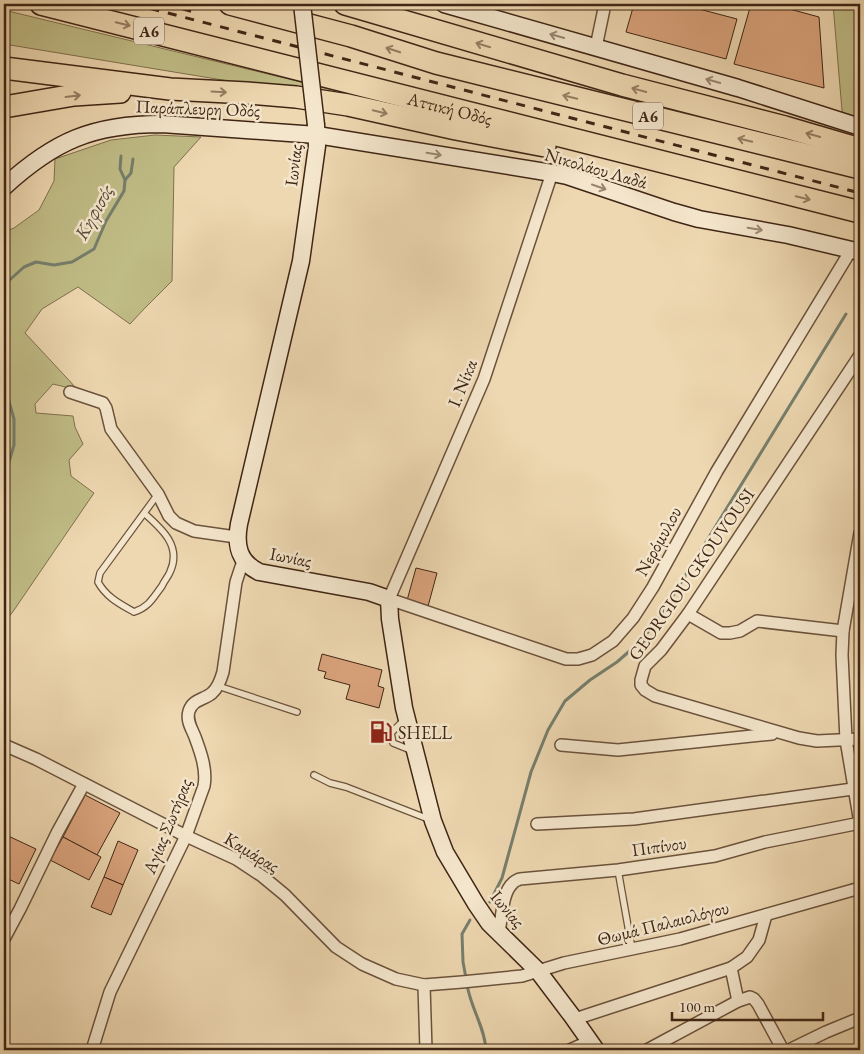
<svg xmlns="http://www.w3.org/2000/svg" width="864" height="1054" font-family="'EB Garamond',serif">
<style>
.green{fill:#c0bc86;stroke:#80704e}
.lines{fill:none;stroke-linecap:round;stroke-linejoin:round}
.stream{stroke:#767f6d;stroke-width:3}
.building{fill:#dba47d;stroke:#3f2515}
.lane-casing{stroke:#6b523c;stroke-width:8}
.street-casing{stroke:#6b523c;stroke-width:14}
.secondary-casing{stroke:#3f2515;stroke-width:19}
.highway-casing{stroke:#3f2515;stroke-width:24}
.lane{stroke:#f4e6cc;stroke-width:5.5}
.street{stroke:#f4e6cc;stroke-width:11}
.secondary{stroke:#f4e6cc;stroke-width:16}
.highway{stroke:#eed8b1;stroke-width:21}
.rail{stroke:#3f2515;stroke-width:3;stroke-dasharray:9 9;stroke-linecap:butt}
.secondary-bridge-casing{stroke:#3f2515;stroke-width:19;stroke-linecap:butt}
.secondary-bridge{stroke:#f4e6cc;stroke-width:16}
.oneway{stroke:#967e63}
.oneway2{stroke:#9a8670}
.labels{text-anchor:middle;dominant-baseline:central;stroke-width:5;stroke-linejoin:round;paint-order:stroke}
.shield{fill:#f4e6cc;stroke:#755f4c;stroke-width:1}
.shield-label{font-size:16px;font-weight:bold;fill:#3f2515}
.street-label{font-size:18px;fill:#3f2515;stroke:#f4e6cc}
.poi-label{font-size:18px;fill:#3f2515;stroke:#f4e6cc;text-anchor:start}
.water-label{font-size:19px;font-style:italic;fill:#564a3a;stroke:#f4e6cc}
</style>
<rect width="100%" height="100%" fill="#eed8b1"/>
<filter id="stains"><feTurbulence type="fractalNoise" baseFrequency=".004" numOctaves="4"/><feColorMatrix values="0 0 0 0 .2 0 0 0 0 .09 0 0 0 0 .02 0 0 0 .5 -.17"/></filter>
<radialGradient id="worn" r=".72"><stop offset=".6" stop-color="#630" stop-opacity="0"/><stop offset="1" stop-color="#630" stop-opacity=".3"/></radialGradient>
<!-- green -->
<g class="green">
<path d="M833 4H860V128L843 122Z"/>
<path d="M4 10 441 116 4 44Z"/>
<path d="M155 135 201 137 174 167 172 281 144 309 130 324 78 287 42 309 25 333 78 390 53 384 35 404 36 413 73 416 75 427 83 444 69 460 71 476 94 493 12 613 4 622V451L9 435 4 417V232L14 228 39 210 54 181 55 159 111 140Z"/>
</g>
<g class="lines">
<!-- stream -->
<g class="stream">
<path d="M125 180 131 173 133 159"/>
<path d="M4 285 24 267 36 262 54 265 72 262 94 249 106 221 124 191 125 180 120 169 121 156"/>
<path d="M4 384 14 419V445L4 479"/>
<path d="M490 902 502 878 531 772 548 730 565 701 590 680 617 662 641 641 663 612 846 314"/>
<path d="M466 978 463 962 462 934 470 920"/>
<path d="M467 984C470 1007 485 1027 486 1050"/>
</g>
</g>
<!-- building -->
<g class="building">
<path d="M634 4H680L737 19 726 59 626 32Z"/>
<path d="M751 4H771L819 17 824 88 734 64Z"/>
<path d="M416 568 437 573 427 610 406 604Z"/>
<path d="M322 654 382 670 378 686 384 688 379 708 346 699 350 685 324 678 326 672 318 670Z"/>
<path d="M373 726 388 731 385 741 370 736Z"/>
<path d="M85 795 120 813 97 855 63 837Z"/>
<path d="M4 834 36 849 19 884 4 877Z"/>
<path d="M63 837 101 857 89 880 50 860Z"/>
<path d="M118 841 138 850 123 885 104 877Z"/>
<path d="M104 877 123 885 111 915 91 907Z"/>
</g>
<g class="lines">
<defs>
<g id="lane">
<path d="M144 513C162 529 182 546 170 572 168 577 164 581 162 586 153 598 149 607 134 612 120 604 106 597 98 582L100 573 158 494"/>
<path d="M218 686 297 712"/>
<path d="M405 719 391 733 393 743 413 751"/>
<path d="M314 775 330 783 346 787 431 820"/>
<path d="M618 870 632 949"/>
</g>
<g id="street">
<path d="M596 47 605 4"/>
<path d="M552 173 484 379 389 599 566 659H578L592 655 613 641 633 618 653 587 717 471 851 250"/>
<path d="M860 355 688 614 661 650 645 666 641 680V685L645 690 655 696 799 738 817 741 860 739"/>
<path d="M70 392 103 403 106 408 111 429 158 494 169 516 176 523 194 531 236 537"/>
<path d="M860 533 843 631 842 655 846 740 860 823"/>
<path d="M688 614 721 633H730L740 631 757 621 843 631"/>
<path d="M4 745 36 759 186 836 236 859 262 876 285 895 336 947 362 964 396 979 424 985 462 982 522 976 564 963 680 939 860 888"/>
<path d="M561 745 618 750 772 734"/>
<path d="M537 824 634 819 860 788"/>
<path d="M499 932C502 918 502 892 513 883 513 882 519 879 520 879L618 870 715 856 765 842 860 823"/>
<path d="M4 939 20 909 57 833 84 784"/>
<path d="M731 968 747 957 759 940 766 915"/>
<path d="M424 985 426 1050"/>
<path d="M575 1019 731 968 738 1001"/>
<path d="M92 1050 110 992 186 836 204 786C207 770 201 753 195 737 192 729 186 721 189 711 193 699 204 700 212 693 218 688 221 679 223 672L236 582 243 561"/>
<path d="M570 1050 590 1041"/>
<path d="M647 1050 738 1001 750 997 754 999 758 1004 783 1050"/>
<path d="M789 1050 826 1032 860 1018"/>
</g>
<g id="secondary">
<path d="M444 4 738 88 860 127"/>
<path d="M316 125 317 146 301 261 239 524C235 546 239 562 259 572L369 592 389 599 390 619 404 708 433 821 445 852 476 904 489 923 538 971 572 1016 596 1050"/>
<path d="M4 187C54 141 93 124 162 124L317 135 552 173 567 176 674 212 699 219 788 235 860 252"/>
</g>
<g id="highway">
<path id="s1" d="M41 4 860 212"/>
<path d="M230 4 351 36 436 63 860 168"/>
<path d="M345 4 622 85 785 127 860 149"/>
<path d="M4 68 170 89 247 93 296 97 348 105 456 129 545 146"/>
<path d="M4 107 74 95 120 92"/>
</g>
</defs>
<!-- lane casing -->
<use href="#lane" class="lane-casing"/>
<!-- street casing -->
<use href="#street" class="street-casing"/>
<!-- secondary casing -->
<use href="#secondary" class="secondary-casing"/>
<!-- highway casing -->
<use href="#highway" class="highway-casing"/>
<!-- lane -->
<use href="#lane" class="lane"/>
<!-- street -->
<use href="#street" class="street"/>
<!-- secondary -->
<use href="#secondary" class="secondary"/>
<!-- highway -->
<use href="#highway" class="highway"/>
<!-- rail -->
<g class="rail">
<path d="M133 4 860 193"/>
<path d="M165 4 194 12"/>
</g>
<defs>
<path id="secondary-bridge" d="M302 4 316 125"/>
</defs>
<!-- secondary-bridge casing -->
<use href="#secondary-bridge" class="secondary-bridge-casing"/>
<!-- secondary-bridge -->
<use href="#secondary-bridge" class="secondary-bridge"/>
</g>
<!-- one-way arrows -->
<defs><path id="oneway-shaft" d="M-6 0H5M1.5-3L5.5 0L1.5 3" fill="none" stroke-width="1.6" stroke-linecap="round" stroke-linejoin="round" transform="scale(1.25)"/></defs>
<g class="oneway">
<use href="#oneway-shaft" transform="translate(123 24) rotate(14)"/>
<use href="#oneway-shaft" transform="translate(483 45) rotate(-163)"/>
<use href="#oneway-shaft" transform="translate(393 50) rotate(-162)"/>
<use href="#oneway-shaft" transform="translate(639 90) rotate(-165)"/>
<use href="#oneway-shaft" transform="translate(219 92) rotate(3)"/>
<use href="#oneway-shaft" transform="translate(73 96) rotate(-7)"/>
<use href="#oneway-shaft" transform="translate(570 97) rotate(-166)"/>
<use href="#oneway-shaft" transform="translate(380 112) rotate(13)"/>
<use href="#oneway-shaft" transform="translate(813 135) rotate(-164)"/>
<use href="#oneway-shaft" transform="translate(745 140) rotate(-166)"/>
<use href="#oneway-shaft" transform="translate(803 198) rotate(14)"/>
</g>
<g class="oneway2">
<use href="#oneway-shaft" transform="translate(557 36) rotate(-164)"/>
<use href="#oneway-shaft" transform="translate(713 81) rotate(-164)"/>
<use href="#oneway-shaft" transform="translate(434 154) rotate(9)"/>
<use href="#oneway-shaft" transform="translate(599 187) rotate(19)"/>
<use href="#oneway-shaft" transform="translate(755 229) rotate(10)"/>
</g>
<!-- icons -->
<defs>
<symbol id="fuel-bare" viewBox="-9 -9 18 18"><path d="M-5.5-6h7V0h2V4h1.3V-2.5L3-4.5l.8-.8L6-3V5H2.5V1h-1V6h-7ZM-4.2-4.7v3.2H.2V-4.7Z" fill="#8f2418" stroke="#f4e6cc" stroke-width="2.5" paint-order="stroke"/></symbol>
</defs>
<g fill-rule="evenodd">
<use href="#fuel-bare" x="365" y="716" width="32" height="32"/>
</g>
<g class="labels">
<!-- shield labels -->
<g class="shield">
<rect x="134" y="17.5" width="30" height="27" rx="4"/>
<rect x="633" y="102.5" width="30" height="27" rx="4"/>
</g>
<g class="shield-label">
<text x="149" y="31">Α6</text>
<text x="648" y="116">Α6</text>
</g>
<!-- street labels -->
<g class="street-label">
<text transform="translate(198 108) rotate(2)">Παράπλευρη Οδός</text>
<text stroke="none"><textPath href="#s1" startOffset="422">Αττική Οδός</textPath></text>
<text transform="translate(293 165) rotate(-83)">Ιωνίας</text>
<text transform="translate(596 168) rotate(16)">Νικολάου Λαδά</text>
<text transform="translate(462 383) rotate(-68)">Ι. Νίκα</text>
<text transform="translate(658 541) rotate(-61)">Νερόμυλου</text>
<text transform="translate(291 557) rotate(11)">Ιωνίας</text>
<text transform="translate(691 574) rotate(-55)">GEORGIOU GKOUVOUSI</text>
<text transform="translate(167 826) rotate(-68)">Αγίας Σωτήρας</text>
<text transform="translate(659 846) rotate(-8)">Πιπίνου</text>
<text transform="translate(252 852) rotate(31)">Καμάρας</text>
<text transform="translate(508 909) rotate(50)">Ιωνίας</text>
<text transform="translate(663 923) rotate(-14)">Θωμά Παλαιολόγου</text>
</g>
<!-- poi labels -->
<g class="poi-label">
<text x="398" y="732">SHELL</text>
</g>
<!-- water labels -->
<g class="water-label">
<text transform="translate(94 212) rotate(-61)">Κηφισός</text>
</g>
</g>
<!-- margin -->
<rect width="864" height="1054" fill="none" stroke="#eed8b1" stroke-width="20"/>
<rect x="5" y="5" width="854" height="1044" fill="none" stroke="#3f2515" stroke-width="2.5"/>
<rect x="10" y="10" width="844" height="1034" fill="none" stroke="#3f2515"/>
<!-- scale -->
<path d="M672 1012v8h151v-8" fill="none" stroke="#3f2515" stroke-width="2.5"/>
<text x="679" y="1012" font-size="15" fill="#3f2515" stroke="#f4e6cc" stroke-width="4" paint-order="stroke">100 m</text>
<rect width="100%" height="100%" filter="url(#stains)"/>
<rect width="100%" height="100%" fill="url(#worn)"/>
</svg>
